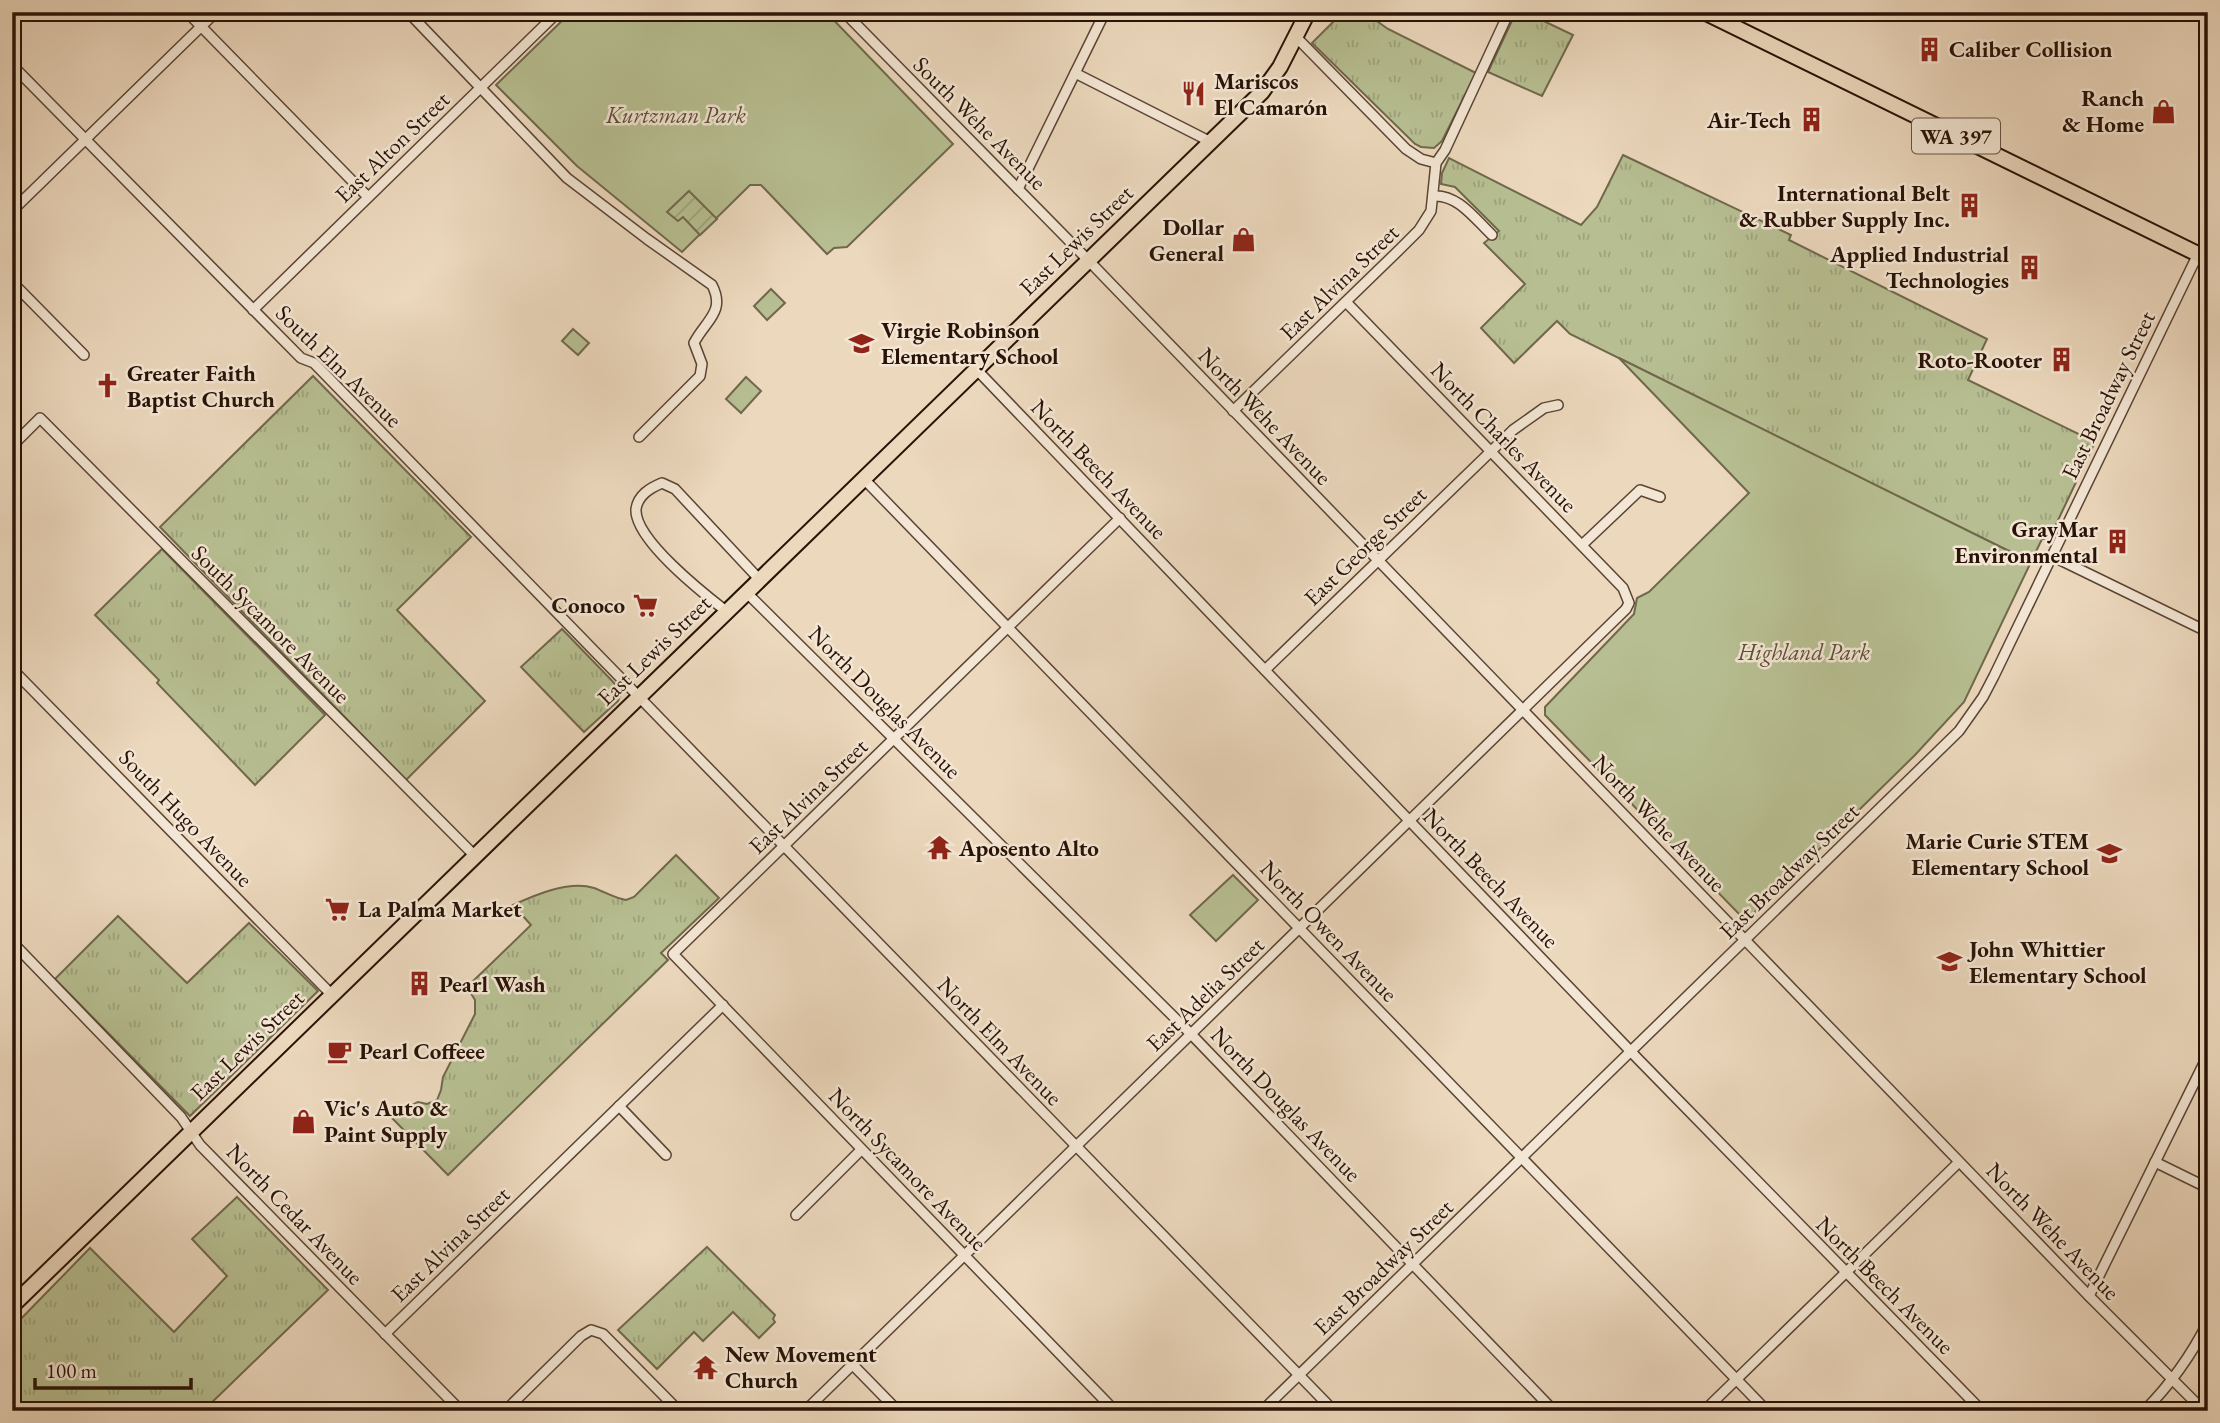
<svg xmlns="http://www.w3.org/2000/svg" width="2220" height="1423" font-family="'EB Garamond',serif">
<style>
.grass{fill:url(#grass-tufts);stroke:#70684c;stroke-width:2}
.park{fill:#b7bf92;stroke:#70684c;stroke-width:2}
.garden{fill:url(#garden-furrows);stroke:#70684c;stroke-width:2}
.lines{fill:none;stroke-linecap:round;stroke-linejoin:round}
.minor-casing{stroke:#5a4434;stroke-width:12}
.primary-casing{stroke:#291206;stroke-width:18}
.minor{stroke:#f3e6d4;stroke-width:9}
.primary{stroke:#ecd8bd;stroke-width:14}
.labels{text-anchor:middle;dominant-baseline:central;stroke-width:5;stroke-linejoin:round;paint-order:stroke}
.shield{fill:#f3e6d4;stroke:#665244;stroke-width:2}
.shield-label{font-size:21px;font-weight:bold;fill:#291206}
.poi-label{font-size:23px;font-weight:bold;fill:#291206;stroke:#f3e6d4;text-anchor:start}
.park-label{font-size:23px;font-style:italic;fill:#5b4f37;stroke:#f3e6d4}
.street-label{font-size:23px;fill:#291206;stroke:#f3e6d4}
</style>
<defs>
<pattern id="grass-tufts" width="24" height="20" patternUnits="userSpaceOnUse" patternTransform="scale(1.75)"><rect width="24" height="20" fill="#b7bf92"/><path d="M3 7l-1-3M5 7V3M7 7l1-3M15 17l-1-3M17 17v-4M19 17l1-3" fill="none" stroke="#9da37c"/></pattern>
<pattern id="garden-furrows" width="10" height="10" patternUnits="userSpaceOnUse" patternTransform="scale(1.75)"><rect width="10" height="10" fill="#b7bf92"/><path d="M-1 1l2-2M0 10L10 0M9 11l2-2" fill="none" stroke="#9da37c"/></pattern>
</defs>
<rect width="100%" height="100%" fill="#ecd8bd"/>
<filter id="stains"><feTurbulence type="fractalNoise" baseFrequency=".00286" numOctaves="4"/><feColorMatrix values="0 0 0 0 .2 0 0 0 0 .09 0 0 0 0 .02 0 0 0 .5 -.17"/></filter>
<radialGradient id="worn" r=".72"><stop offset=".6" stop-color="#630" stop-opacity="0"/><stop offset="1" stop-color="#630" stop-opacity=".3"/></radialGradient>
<!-- grass -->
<g class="grass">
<path d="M1343 12H1364L1388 29 1476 73 1442 141 1434 148 1421 147 1415 144 1312 43Z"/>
<path d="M1516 12H1525L1573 35 1542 96 1488 72Z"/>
<path d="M1623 155 1791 235 1789 240 1987 339 1968 380 2095 442 2051 535 2048 539H2042L2031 562 1570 334 1557 321 1514 363 1481 328 1525 284 1484 243 1499 231 1455 187 1441 184 1442 173 1449 158 1581 225 1597 207Z"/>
<path d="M313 376 471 537 397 610 485 701 406 780 160 527Z"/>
<path d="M162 549 325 715 255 785 157 683 159 680 95 615Z"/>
<path d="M562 629 619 688 621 694 618 701 584 732 521 667Z"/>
<path d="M676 855 719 898 661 953 668 960 448 1175 390 1116 418 1102 427 1104 437 1100 441 1090 443 1077 475 1014V1000L467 987 531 925 513 905C535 895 569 880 594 888 605 892 614 898 626 900L634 897Z"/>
<path d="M118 916 187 983 249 923 318 991 190 1116 55 979Z"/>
<path d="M237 1197 328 1290 203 1411H12V1328L90 1248 174 1332 227 1276 192 1239Z"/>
<path d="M707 1247 775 1315 773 1319 775 1322 759 1338 733 1312 703 1341 694 1332 657 1369 618 1330Z"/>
</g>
<!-- park -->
<g class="park">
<path d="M571 12H826L953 144 847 247 834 248 827 254 761 185H750L682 252 577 166 496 85Z"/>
<path d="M771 289 785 303 767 320 754 306Z"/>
<path d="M573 329 589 343 578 355 562 341Z"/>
<path d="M1619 358 2031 562 1964 702 1915 755 1750 917H1742L1545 715V707L1634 614 1637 598 1649 592 1749 493Z"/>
<path d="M746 377 761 391 741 413 726 399Z"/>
<path d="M1233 875 1258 900 1216 941 1190 915Z"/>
</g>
<!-- garden -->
<path class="garden" d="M689 191 717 219 700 235 683 217 678 221 667 212Z"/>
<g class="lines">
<defs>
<g id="minor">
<path d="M187 12 368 197"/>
<path d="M408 12 567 178 647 239 712 285C726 312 705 321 694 343L702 364 700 376 639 437"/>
<path d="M844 12 1088 260 2089 1296 2204 1411"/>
<path d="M1296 37 1406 149 1421 159 1436 163"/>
<path d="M12 65 301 358 314 363 1334 1411"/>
<path d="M1075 73 1211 142"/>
<path d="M1018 189 1105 12"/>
<path d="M1433 196C1458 194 1475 219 1492 235"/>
<path d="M12 211 216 12"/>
<path d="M12 282 84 355"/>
<path d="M253 310 558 12"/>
<path d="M976 369 1639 1060 1982 1411"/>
<path d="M1233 411 1400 249 1419 230 1431 211 1436 163 1445 150 1509 12"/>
<path d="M12 446 40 418 475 856"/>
<path d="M863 478 1767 1411"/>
<path d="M1582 545 1640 490 1660 497"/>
<path d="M2052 556 2208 632"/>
<path d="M746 592 1191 1034 1554 1411"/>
<path d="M726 611C704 594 634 539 636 509 638 495 650 488 662 483L675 489 759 579"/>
<path d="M12 669 332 995"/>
<path d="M1265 670 1513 430 1544 408 1558 405"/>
<path d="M12 942 181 1117 200 1145 461 1411"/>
<path d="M619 1106 666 1155"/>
<path d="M2155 1162 2208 1188"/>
<path d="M796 1215 861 1150"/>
<path d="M2089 1296 2208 1055"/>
<path d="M385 1334 723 1005"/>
<path d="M852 1364 898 1411"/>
<path d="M505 1411 581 1336 591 1330 603 1334 679 1411"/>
<path d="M805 1411 1626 609 1629 603 1623 588 1346 302"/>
<path d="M1115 1411 673 954 1120 518"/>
<path d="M1262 1411 1959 731 1983 697 1994 676 2198 254"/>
<path d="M1704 1411 1959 1162"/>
<path d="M2144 1411C2171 1384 2191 1356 2208 1322"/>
</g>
<g id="primary">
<path d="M1704 12 2208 259"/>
<path d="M12 1306 1262 92 1280 67 1308 12"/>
</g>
</defs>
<!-- minor casing -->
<use href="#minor" class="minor-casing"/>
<!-- primary casing -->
<use href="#primary" class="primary-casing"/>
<!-- minor -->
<use href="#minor" class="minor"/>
<!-- primary -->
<use href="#primary" class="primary"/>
</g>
<!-- icons -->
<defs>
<symbol id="building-bare" viewBox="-9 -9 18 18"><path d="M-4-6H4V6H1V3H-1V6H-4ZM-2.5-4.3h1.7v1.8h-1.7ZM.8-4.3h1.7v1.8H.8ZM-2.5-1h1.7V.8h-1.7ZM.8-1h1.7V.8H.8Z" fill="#8f2418" stroke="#f3e6d4" stroke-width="2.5" paint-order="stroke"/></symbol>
<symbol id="restaurant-bare" viewBox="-9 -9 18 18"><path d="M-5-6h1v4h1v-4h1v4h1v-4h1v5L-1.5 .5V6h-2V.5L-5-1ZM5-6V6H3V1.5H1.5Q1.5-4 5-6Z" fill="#8f2418" stroke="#f3e6d4" stroke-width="2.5" paint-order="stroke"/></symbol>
<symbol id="shop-bare" viewBox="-9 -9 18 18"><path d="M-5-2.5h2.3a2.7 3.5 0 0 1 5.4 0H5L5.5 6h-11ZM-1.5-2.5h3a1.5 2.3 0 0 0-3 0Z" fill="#8f2418" stroke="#f3e6d4" stroke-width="2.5" paint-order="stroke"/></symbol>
<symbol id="school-bare" viewBox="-9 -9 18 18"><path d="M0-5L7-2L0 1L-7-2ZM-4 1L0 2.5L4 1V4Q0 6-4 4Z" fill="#8f2418" stroke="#f3e6d4" stroke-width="2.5" paint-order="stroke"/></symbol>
<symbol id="church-bare" viewBox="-9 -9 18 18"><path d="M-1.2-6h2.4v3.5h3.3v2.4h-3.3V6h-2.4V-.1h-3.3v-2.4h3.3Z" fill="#8f2418" stroke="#f3e6d4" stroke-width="2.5" paint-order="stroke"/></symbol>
<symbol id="supermarket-bare" viewBox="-9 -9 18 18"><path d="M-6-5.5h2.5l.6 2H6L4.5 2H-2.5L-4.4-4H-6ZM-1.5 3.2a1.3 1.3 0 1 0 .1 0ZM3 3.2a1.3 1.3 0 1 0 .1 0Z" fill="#8f2418" stroke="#f3e6d4" stroke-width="2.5" paint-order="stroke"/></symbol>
<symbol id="temple-bare" viewBox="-9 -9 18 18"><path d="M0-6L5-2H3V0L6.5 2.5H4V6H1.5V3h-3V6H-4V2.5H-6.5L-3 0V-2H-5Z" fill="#8f2418" stroke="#f3e6d4" stroke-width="2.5" paint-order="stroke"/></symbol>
<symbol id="cafe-bare" viewBox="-9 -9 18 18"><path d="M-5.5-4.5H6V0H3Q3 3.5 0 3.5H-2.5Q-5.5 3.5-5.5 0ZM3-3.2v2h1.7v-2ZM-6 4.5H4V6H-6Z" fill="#8f2418" stroke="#f3e6d4" stroke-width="2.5" paint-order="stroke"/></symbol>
</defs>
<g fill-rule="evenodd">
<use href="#building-bare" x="1912" y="32" width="35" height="35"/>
<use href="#restaurant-bare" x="1176" y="76" width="35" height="35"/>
<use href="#shop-bare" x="2146" y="94" width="35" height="35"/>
<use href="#building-bare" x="1794" y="102" width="35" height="35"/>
<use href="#building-bare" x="1952" y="188" width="35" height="35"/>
<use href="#shop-bare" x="1226" y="222" width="35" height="35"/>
<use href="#building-bare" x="2012" y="250" width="35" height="35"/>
<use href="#school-bare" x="844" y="326" width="35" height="35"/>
<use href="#building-bare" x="2044" y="342" width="35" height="35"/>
<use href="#church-bare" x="90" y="368" width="35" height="35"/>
<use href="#building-bare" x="2100" y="524" width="35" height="35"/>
<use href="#supermarket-bare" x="628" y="588" width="35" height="35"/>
<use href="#temple-bare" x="922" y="830" width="35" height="35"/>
<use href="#school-bare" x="2092" y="836" width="35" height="35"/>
<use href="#supermarket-bare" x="320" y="892" width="35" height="35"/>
<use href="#school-bare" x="1932" y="944" width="35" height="35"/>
<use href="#building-bare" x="402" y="966" width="35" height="35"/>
<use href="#cafe-bare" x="322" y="1034" width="35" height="35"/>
<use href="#shop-bare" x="286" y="1104" width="35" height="35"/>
<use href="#temple-bare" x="688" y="1350" width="35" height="35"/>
</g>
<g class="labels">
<!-- shield labels -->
<rect class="shield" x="1912" y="118.5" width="88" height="35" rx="5"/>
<g class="shield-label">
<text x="1956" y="136">WA 397</text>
</g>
<!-- poi labels -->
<g class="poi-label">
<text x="1949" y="49">Caliber Collision</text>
<text x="1214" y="81">Mariscos<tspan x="1214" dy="26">El Camarón</tspan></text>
<text x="2144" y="98" text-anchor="end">Ranch<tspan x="2144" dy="26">&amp; Home</tspan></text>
<text x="1791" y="120" text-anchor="end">Air-Tech</text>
<text x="1950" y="193" text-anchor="end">International Belt<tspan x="1950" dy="26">&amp; Rubber Supply Inc.</tspan></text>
<text x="1224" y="227" text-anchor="end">Dollar<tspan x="1224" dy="26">General</tspan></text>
<text x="2009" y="254" text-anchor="end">Applied Industrial<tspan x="2009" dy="26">Technologies</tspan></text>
<text x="881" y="330">Virgie Robinson<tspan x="881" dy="26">Elementary School</tspan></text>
<text x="2042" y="360" text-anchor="end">Roto-Rooter</text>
<text x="127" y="373">Greater Faith<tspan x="127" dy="26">Baptist Church</tspan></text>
<text x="2098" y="529" text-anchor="end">GrayMar<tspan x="2098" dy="26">Environmental</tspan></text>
<text x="625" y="605" text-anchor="end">Conoco</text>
<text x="2089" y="841" text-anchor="end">Marie Curie STEM<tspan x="2089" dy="26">Elementary School</tspan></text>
<text x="959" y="848">Aposento Alto</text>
<text x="358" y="909">La Palma Market</text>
<text x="1969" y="949">John Whittier<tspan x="1969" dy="26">Elementary School</tspan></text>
<text x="439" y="984">Pearl Wash</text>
<text x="359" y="1051">Pearl Coffeee</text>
<text x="324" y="1108">Vic's Auto &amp;<tspan x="324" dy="26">Paint Supply</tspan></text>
<text x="725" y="1354">New Movement<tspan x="725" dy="26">Church</tspan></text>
</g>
<!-- park labels -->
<g class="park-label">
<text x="676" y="115">Kurtzman Park</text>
<text x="1804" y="652">Highland Park</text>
</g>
<!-- street labels -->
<g class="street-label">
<text transform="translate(980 123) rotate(45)">South Wehe Avenue</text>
<text transform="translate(392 147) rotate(-44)">East Alton Street</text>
<text transform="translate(1076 240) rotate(-44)">East Lewis Street</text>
<text transform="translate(1339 282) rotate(-44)">East Alvina Street</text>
<text transform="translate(339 366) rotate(44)">South Elm Avenue</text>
<text transform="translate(2108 395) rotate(-64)">East Broadway Street</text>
<text transform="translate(1265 416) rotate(46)">North Wehe Avenue</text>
<text transform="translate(1504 437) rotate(46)">North Charles Avenue</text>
<text transform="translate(1099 469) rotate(46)">North Beech Avenue</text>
<text transform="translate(1365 546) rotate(-44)">East George Street</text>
<text transform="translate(271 624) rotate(45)">South Sycamore Avenue</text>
<text transform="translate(654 650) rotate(-44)">East Lewis Street</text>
<text transform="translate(885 702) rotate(45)">North Douglas Avenue</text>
<text transform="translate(808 796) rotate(-44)">East Alvina Street</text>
<text transform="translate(186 818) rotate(46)">South Hugo Avenue</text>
<text transform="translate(1659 823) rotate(46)">North Wehe Avenue</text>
<text transform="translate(1789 871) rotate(-44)">East Broadway Street</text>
<text transform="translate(1491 878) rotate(46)">North Beech Avenue</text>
<text transform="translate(1329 931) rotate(46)">North Owen Avenue</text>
<text transform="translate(1205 994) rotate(-44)">East Adelia Street</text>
<text transform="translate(1000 1041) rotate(46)">North Elm Avenue</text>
<text transform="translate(247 1045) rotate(-44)">East Lewis Street</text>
<text transform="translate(1286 1104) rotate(46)">North Douglas Avenue</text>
<text transform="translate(908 1169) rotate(46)">North Sycamore Avenue</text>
<text transform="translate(295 1214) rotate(46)">North Cedar Avenue</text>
<text transform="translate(2053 1231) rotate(46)">North Wehe Avenue</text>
<text transform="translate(450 1244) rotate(-44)">East Alvina Street</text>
<text transform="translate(1383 1267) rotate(-44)">East Broadway Street</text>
<text transform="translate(1885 1285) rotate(45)">North Beech Avenue</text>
</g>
</g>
<!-- margin -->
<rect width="2220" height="1423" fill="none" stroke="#ecd8bd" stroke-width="42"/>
<rect x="14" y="14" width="2192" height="1395" fill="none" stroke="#291206" stroke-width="3.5"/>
<rect x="21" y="21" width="2178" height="1381" fill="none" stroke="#291206" stroke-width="2"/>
<!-- scale -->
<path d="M35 1378v10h156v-10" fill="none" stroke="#291206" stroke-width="3.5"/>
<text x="46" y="1378" font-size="21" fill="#291206" stroke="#f3e6d4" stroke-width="5" paint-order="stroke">100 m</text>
<rect width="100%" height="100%" filter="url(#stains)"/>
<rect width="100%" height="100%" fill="url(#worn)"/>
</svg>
